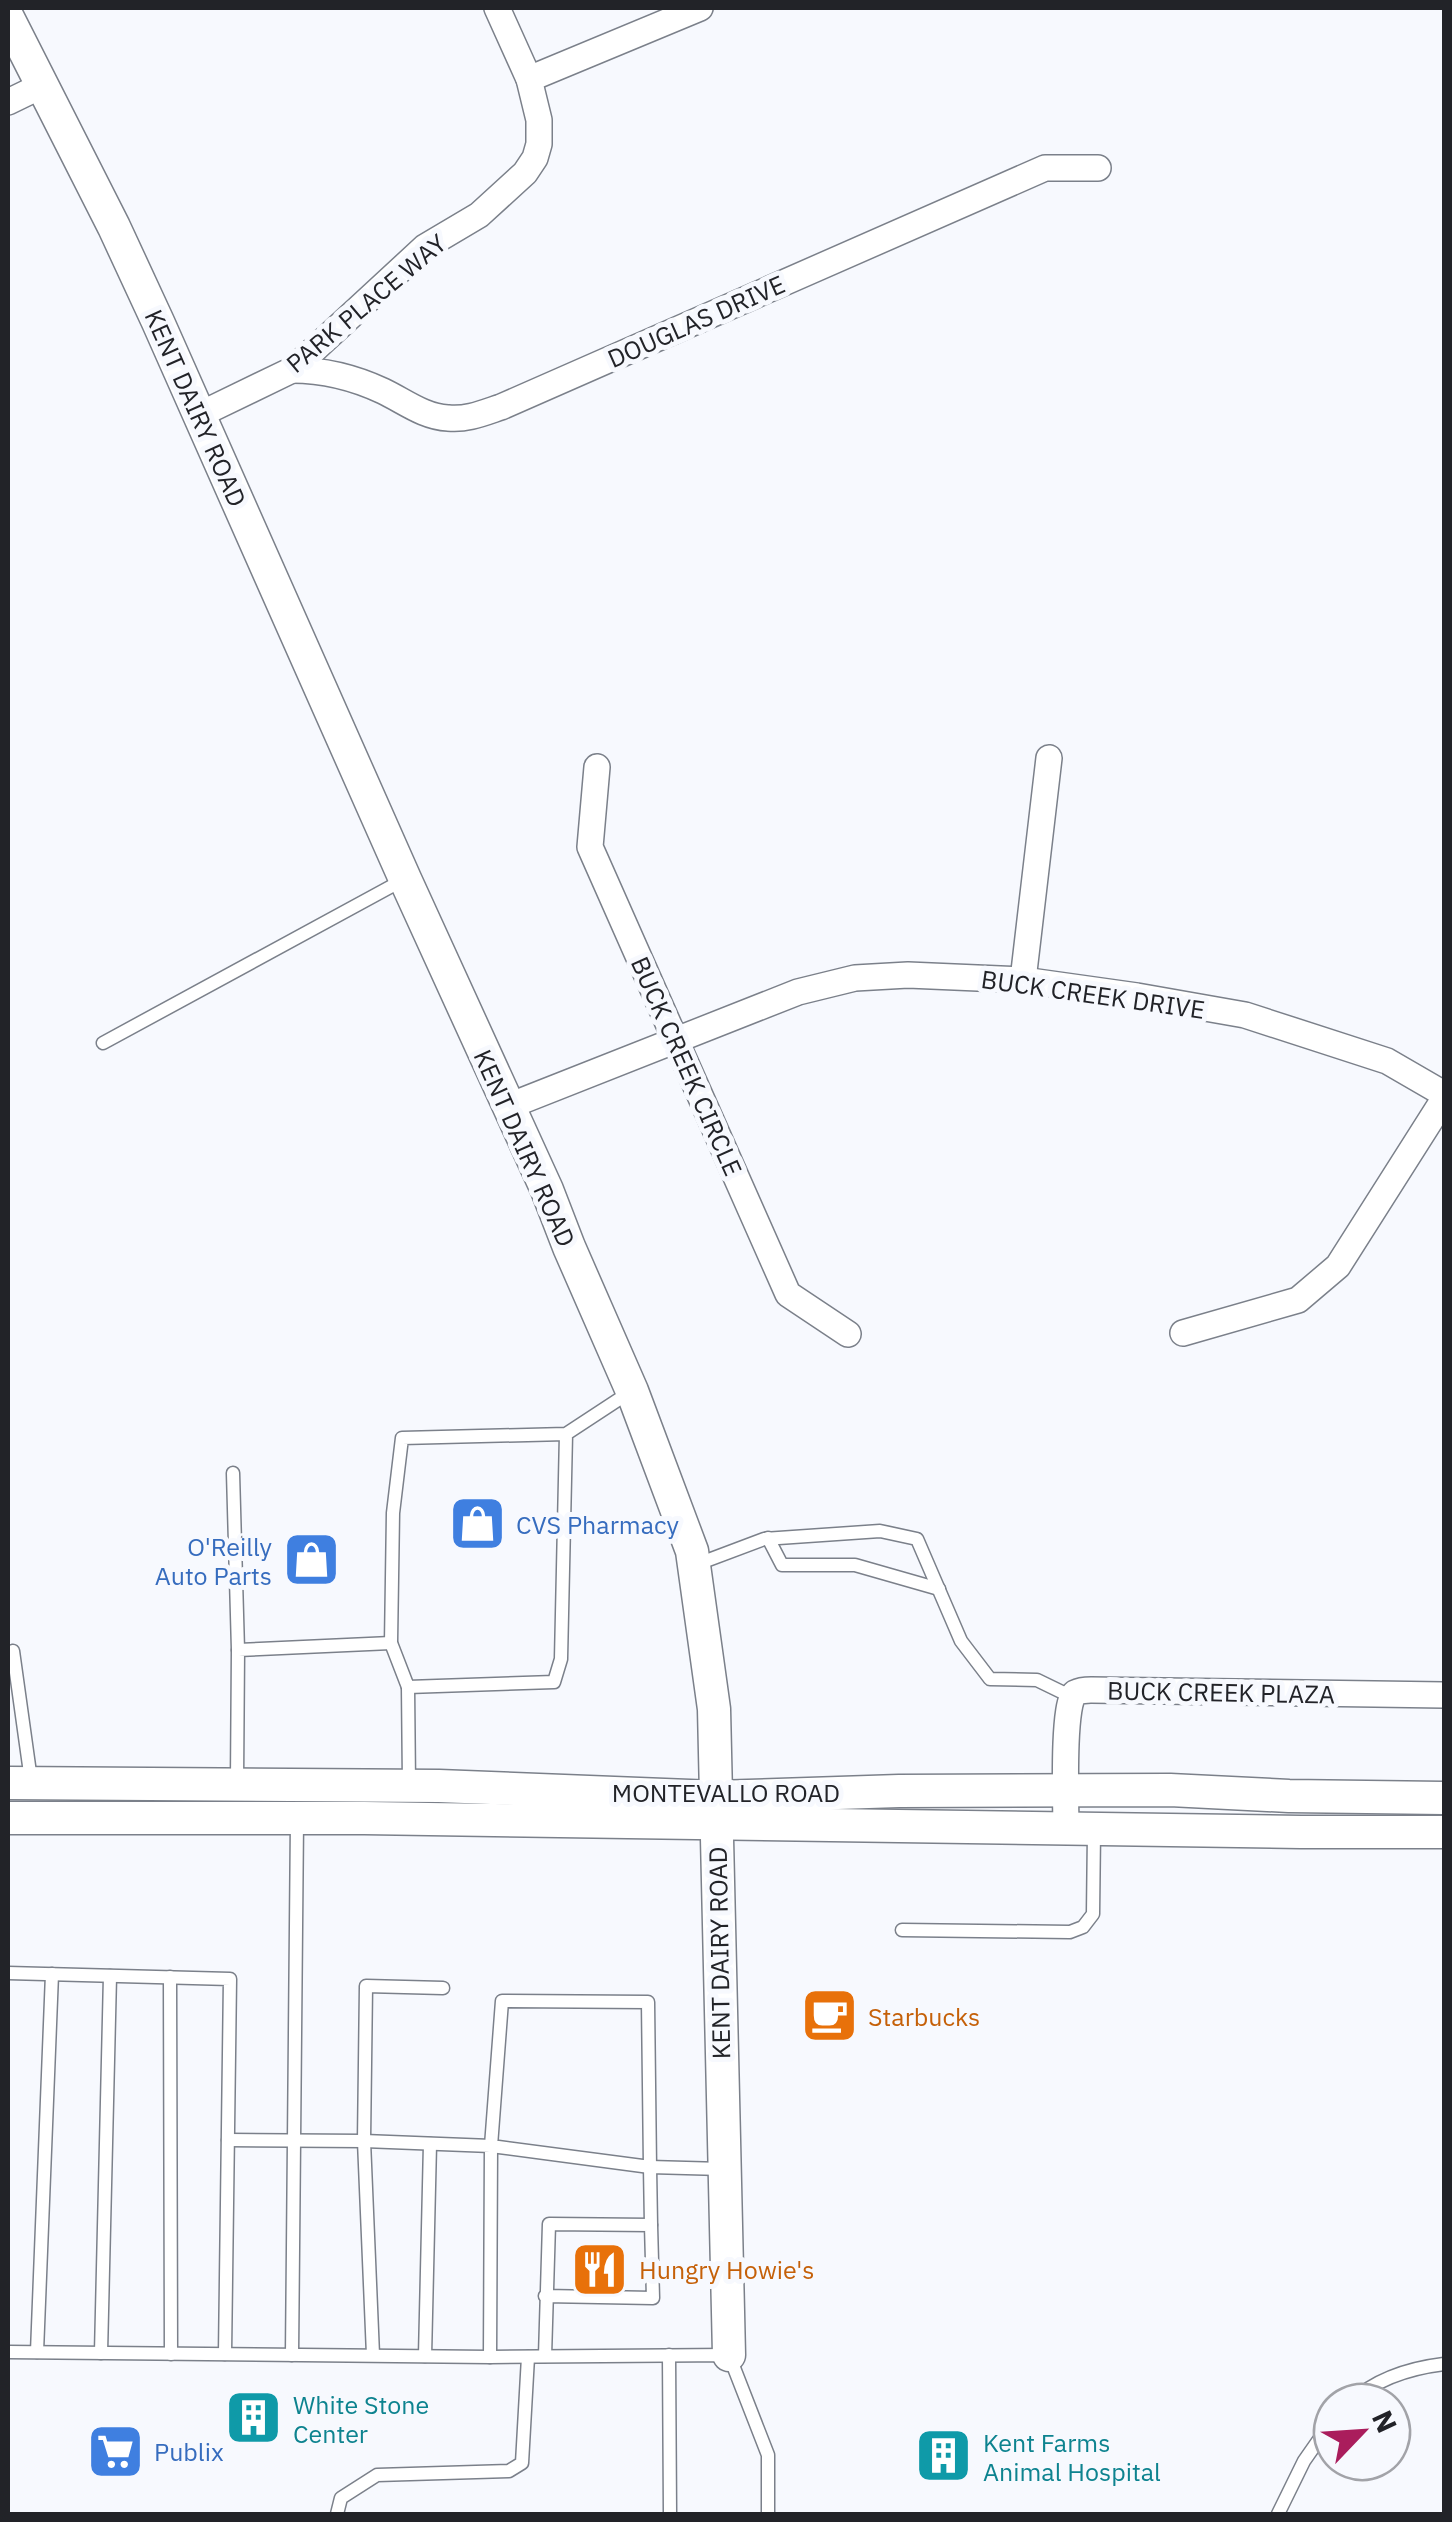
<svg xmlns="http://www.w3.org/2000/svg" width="1452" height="2522" font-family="'IBM Plex Sans',sans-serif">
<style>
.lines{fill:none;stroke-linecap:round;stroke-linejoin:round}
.lane-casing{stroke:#7b808a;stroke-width:15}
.street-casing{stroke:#7b808a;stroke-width:28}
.secondary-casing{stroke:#7b808a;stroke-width:35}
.lane{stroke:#fff;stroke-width:12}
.street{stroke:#fff;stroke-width:25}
.secondary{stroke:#fff;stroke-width:32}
.labels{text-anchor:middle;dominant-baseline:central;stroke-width:10;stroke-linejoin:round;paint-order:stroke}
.street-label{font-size:25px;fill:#222328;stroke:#f7f9fe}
.shop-label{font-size:25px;fill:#366cbe;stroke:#f7f9fe;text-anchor:start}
.food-label{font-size:25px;fill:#c56008;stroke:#f7f9fe;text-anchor:start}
.culture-label{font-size:25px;fill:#0d838f;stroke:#f7f9fe;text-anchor:start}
</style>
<rect width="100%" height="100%" fill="#f7f9fe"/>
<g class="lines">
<defs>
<g id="lane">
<path d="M103 1043 403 880"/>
<path d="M566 1434 561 1659 554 1682 408 1687 391 1643 393 1513 402 1438 566 1434 630 1392"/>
<path d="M233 1473 238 1650"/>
<path d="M768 1538 782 1565H855L939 1589"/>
<path d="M695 1565 764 1539 880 1531 917 1539 961 1641 990 1679 1037 1680 1072 1697"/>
<path d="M13 1651 31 1780"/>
<path d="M408 1687 409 1784"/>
<path d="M237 1781 238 1650 391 1643"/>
<path d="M902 1930 1070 1932 1083 1927 1093 1914 1094 1832"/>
<path d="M8 1973 230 1979 225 2354"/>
<path d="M170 1977 171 2354"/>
<path d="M502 2001 648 2002 650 2167 491 2146Z"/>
<path d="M228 2140 364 2141 491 2146 490 2357"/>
<path d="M651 2225 650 2167 722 2169"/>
<path d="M8 2352 490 2357 729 2355 768 2455V2514"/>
<path d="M37 2352 52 1974"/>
<path d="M101 2353 110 1976"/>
<path d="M292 2355 297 1820"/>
<path d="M373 2355 364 2141 366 1986 443 1988"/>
<path d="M669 2355 670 2514"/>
<path d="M425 2356 430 2144"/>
<path d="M545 2356 549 2224 651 2225 653 2298 545 2296"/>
<path d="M1351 2402C1376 2379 1411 2368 1444 2364"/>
<path d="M337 2514 341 2498 377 2475 509 2471 522 2463 528 2357"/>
<path d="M1278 2514 1304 2461 1332 2421"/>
</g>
<g id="street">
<path d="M529 79 700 8"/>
<path d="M8 102 43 85"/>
<path d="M292 370C325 370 353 377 383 391 404 401 424 417 448 418 467 420 483 413 501 407L1045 168H1098"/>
<path d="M199 415 292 370 425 247 479 215 525 173 535 158 539 144V120L529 79 497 8"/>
<path d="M597 767 590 847 788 1294 848 1334"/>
<path d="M1023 980 1049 758"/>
<path d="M509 1106 798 992 855 978 908 975 1023 980 1137 996 1245 1015 1387 1061 1444 1094"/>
<path d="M1183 1333 1298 1300 1338 1266 1444 1099"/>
<path d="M1066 1829C1066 1807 1062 1703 1075 1693 1079 1691 1087 1690 1091 1690L1444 1695"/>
</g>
<g id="secondary">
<path d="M8 18 114 227 158 322 405 879 547 1190 569 1247 632 1391 692 1551 714 1709 729 2355"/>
<path d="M8 1783 439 1786 715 1797 899 1791 1170 1790 1289 1796 1444 1798"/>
<path d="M8 1818H364L1301 1832H1444"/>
</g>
</defs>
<!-- lane casing -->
<use href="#lane" class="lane-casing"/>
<!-- street casing -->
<use href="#street" class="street-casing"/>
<!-- secondary casing -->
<use href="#secondary" class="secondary-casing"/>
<!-- lane -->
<use href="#lane" class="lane"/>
<!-- street -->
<use href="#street" class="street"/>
<!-- secondary -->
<use href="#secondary" class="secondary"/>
</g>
<!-- icons -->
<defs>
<symbol id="shop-square" viewBox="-11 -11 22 22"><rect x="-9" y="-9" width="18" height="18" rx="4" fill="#3f7fe0" stroke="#f7f9fe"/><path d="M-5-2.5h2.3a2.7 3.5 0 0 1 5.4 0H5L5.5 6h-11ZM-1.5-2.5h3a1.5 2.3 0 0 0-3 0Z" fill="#fff"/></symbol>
<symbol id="cafe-square" viewBox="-11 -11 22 22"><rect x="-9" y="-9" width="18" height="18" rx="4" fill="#e8710a" stroke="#f7f9fe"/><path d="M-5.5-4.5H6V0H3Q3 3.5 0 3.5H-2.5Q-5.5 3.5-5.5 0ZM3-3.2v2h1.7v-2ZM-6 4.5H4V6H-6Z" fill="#fff"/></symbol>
<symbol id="restaurant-square" viewBox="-11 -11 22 22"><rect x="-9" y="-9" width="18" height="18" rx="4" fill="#e8710a" stroke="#f7f9fe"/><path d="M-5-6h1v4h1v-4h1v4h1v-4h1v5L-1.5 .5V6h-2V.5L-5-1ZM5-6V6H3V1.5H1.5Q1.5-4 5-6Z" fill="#fff"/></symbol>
<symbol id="building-square" viewBox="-11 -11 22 22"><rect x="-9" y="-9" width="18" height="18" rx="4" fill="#0f9aa8" stroke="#f7f9fe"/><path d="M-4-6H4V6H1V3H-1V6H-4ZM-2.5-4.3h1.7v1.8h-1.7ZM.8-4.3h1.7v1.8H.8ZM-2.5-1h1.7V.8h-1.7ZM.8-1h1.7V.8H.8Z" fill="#fff"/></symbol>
<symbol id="supermarket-square" viewBox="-11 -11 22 22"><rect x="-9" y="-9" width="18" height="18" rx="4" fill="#3f7fe0" stroke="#f7f9fe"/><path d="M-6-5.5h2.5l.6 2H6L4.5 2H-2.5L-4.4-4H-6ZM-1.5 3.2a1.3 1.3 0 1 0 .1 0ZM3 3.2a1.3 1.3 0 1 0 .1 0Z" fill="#fff"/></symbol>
</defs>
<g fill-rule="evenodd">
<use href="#shop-square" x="446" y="1492" width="63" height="63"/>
<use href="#shop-square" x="280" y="1528" width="63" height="63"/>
<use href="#cafe-square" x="798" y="1984" width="63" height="63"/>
<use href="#restaurant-square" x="568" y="2238" width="63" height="63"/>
<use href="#building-square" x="222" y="2386" width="63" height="63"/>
<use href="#supermarket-square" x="84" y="2420" width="63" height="63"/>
<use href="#building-square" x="912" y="2424" width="63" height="63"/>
</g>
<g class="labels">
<!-- street labels -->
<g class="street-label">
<text transform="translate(366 303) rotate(-40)">PARK PLACE WAY</text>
<text transform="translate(696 321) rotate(-24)">DOUGLAS DRIVE</text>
<text transform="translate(196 408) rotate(66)">KENT DAIRY ROAD</text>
<text transform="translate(1093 994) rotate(8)">BUCK CREEK DRIVE</text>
<text transform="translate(687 1066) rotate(66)">BUCK CREEK CIRCLE</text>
<text transform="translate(525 1148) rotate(66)">KENT DAIRY ROAD</text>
<text transform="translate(1221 1692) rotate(1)">BUCK CREEK PLAZA</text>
<text x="726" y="1792">MONTEVALLO ROAD</text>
<text transform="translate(719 1953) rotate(-91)">KENT DAIRY ROAD</text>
</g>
<!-- shop labels -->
<g class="shop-label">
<text x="516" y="1524">CVS Pharmacy</text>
<text x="272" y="1546" text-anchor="end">O'Reilly<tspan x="272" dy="29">Auto Parts</tspan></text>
<text x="154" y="2451">Publix</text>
</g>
<!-- food labels -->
<g class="food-label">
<text x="868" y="2016">Starbucks</text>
<text x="639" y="2269">Hungry Howie's</text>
</g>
<!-- culture labels -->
<g class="culture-label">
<text x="293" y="2404">White Stone<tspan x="293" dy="29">Center</tspan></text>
<text x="983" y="2442">Kent Farms<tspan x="983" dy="29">Animal Hospital</tspan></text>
</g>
</g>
<!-- border -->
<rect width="1452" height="2522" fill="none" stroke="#222328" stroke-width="20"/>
<!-- north arrow -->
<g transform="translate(1362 2432) rotate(65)"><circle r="48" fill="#f7f9fe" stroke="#a2a3a8" stroke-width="2.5"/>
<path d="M0-8L18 38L0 25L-18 38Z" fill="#aa1d5c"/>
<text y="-15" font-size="28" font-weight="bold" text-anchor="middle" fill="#222328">N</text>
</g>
</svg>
